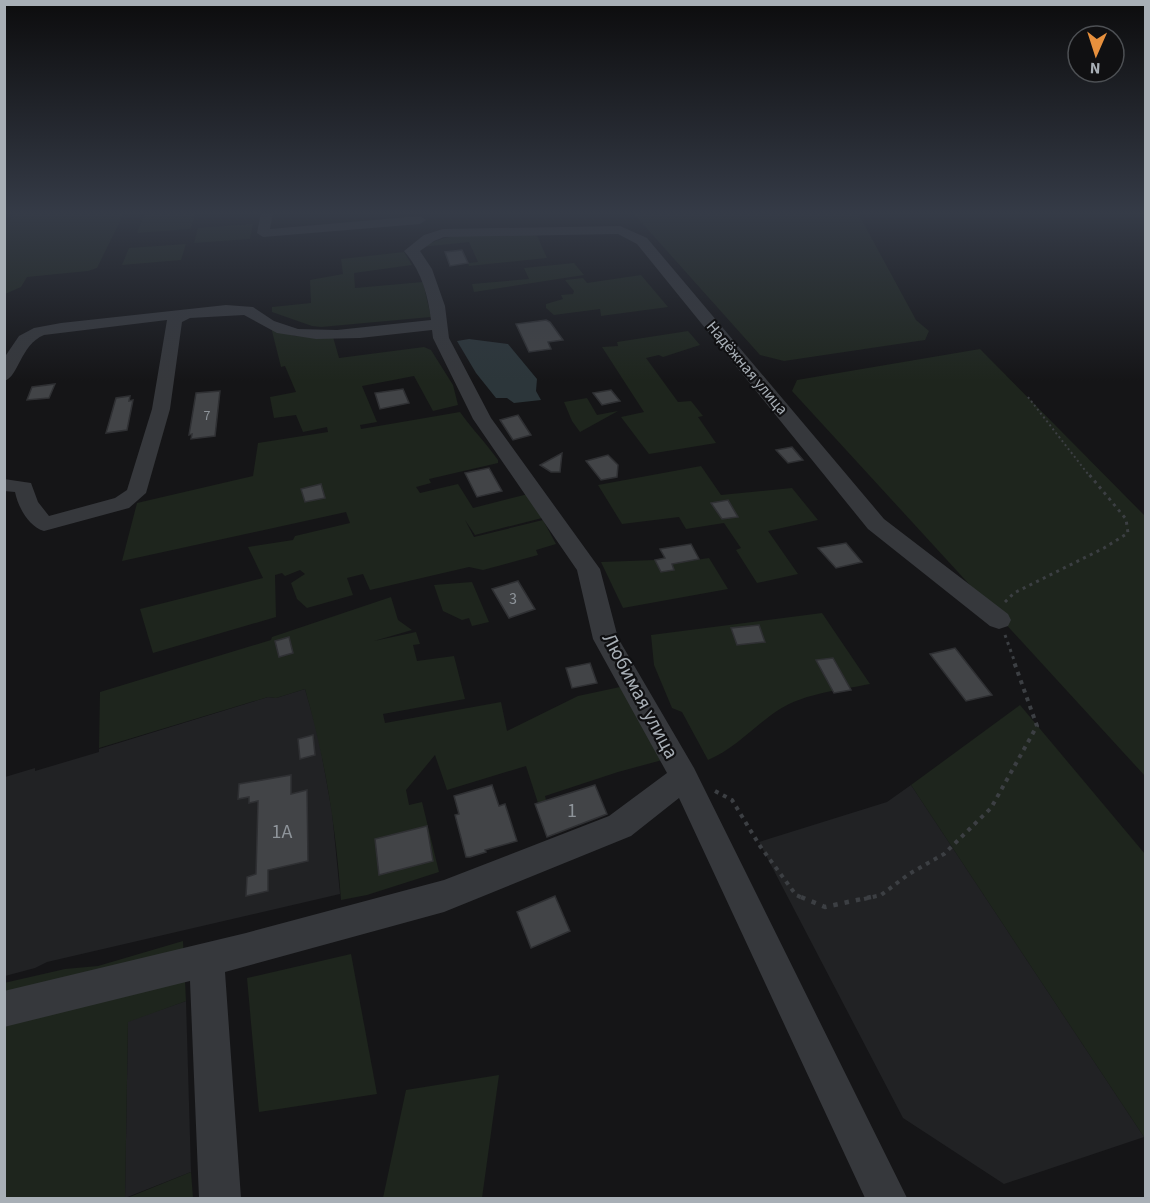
<svg xmlns="http://www.w3.org/2000/svg" width="1150" height="1203" font-family="'Source Sans 3',sans-serif">
<style>
.built{fill:#212224}
.green{fill:#1e251d}
.water{fill:#2c363a}
.building{fill:#424447;stroke:#2f3033;stroke-width:1.5}
.lines{fill:none;stroke-linecap:round;stroke-linejoin:round}
.path-far3{stroke:#3c3f43;stroke-width:2;stroke-dasharray:2 3;stroke-linecap:butt}
.path-far2{stroke:#3c3f43;stroke-width:3;stroke-dasharray:3 4.5;stroke-linecap:butt}
.path-far1{stroke:#3c3f43;stroke-width:4;stroke-dasharray:4 5;stroke-linecap:butt}
.path{stroke:#3c3f43;stroke-width:4.5;stroke-dasharray:4.5 7;stroke-linecap:butt}
.minor{fill:#36383c;fill-rule:evenodd}
.labels{text-anchor:middle;dominant-baseline:central;stroke-width:4.5;stroke-linejoin:round;paint-order:stroke}
.far-number-label{font-size:14px;fill:#8e949a}
.far-street-label{font-size:16px;fill:#a8afb6;stroke:#101012}
.number-label{font-size:16px;fill:#8e949a}
.street-label{font-size:20px;fill:#a8afb6;stroke:#101012}
.near-number-label{font-size:20px;fill:#8e949a}
</style>
<rect width="100%" height="100%" fill="#151517"/>
<!-- built -->
<g class="built">
<path d="M305 689 318 734 332 812 340 894 47 962 35 968 5 976V777L35 768V771L99 752V749L268 697 276 698Z"/>
<path d="M911 785 1144 1137 1004 1184 903 1118 759 842 887 802Z"/>
<path d="M186 1001 191 1172 125 1198 128 1021Z"/>
</g>
<!-- green -->
<g class="green">
<path d="M15 213H124L97 268 88 271 27 277 21 287 5 294V227Z"/>
<path d="M145 213H196L190 229 137 233Z"/>
<path d="M633 213H858L916 320 929 331 925 340 784 361 760 355Z"/>
<path d="M253 224 250 239 194 243 198 228Z"/>
<path d="M536 233 547 258 469 266 468 263 478 262 469 242 422 247C456 229 498 234 536 233Z"/>
<path d="M186 244 181 260 122 265 129 248Z"/>
<path d="M404 252 412 265 354 273 355 288 423 282 431 317 321 327 312 326 272 312V307L311 303 310 280 343 274 341 259Z"/>
<path d="M574 263 584 275 474 292 472 284 529 279 524 268Z"/>
<path d="M641 275 668 307 601 316 600 309 554 315 546 308V304L563 299 561 295 573 294 574 291 565 280 583 278 587 283Z"/>
<path d="M271 327 295 336 333 337 339 358 424 347 431 350 453 385 458 405 433 411 414 376 362 386 377 422 360 425 361 429 460 412C472 429 486 443 498 460V463L429 479 431 483 416 487 420 493 458 484 473 508 528 494 542 518 475 535 465 520 474 537 543 520 556 544 536 550 538 555 483 570 469 567 370 590 363 574 347 578 353 595 307 608 297 599 291 583 305 574 300 570 285 576 282 573 275 575 276 617 153 653 140 609 263 578 248 547 293 540 295 536 350 523 346 512 122 561 137 503 253 476 258 443 328 432 327 427 303 432 296 415 274 418 270 397 296 392 285 366 281 367Z"/>
<path d="M688 331 700 345 663 357 659 355 646 358 678 402 691 401 703 416 698 417 716 443 649 454 621 417 644 412 602 347 618 346 617 342Z"/>
<path d="M980 349 1145 516V776L792 391 797 380Z"/>
<path d="M587 398 597 415 618 411 580 432 572 421 564 402Z"/>
<path d="M701 466 721 495 792 488 818 520 768 531 798 574 757 583 736 550 741 548 724 523 686 529 679 517 622 524 598 485Z"/>
<path d="M685 555 689 561 709 558 728 589 623 608 601 562 655 560Z"/>
<path d="M472 582 489 622 472 626 469 618 462 620 443 611 434 585Z"/>
<path d="M391 597 398 620 412 630 374 641 416 632 420 644 413 645 417 661 454 656 465 699 383 714 385 723 501 702 507 731 578 696 620 687 666 759 618 772 545 796 546 800 538 803 526 766 447 790 435 755 406 790 409 805 422 802 439 872 367 895 341 900C336 828 325 758 305 689L276 698 268 697 99 748 100 692 271 640 272 637Z"/>
<path d="M822 613 870 684C840 690 806 693 780 709 755 725 735 749 708 760L682 712 672 708 654 665 651 635Z"/>
<path d="M1020 705 1145 854 1144 1137 911 785Z"/>
<path d="M183 941 186 1001 128 1022 125 1198H5L4 983 65 969 98 966Z"/>
<path d="M351 954 377 1094 259 1112 247 978Z"/>
<path d="M499 1075 482 1198H383L406 1090Z"/>
<path d="M191 1172 193 1198H127Z"/>
</g>
<!-- water -->
<path class="water" d="M469 339 508 344 537 379 536 391 541 400 514 403 507 398H496L476 373 457 341Z"/>
<!-- building -->
<g class="building">
<path d="M462 250 468 263 450 266 445 252Z"/>
<path d="M546 320 550 322 563 340 548 342 551 349 529 352 516 324Z"/>
<path d="M55 384 49 398 27 400 32 387Z"/>
<path d="M403 389 409 403 380 409 375 393Z"/>
<path d="M611 390 620 401 602 405 593 393Z"/>
<path d="M220 391 215 436 191 439 192 434 189 435 196 393Z"/>
<path d="M130 396 129 401 133 400 127 430 106 433 116 398Z"/>
<path d="M518 415 531 435 513 440 500 420Z"/>
<path d="M792 447 803 460 788 463 776 450Z"/>
<path d="M562 453 560 472H551L540 465Z"/>
<path d="M608 455 618 465 617 477 601 480 586 461Z"/>
<path d="M489 468 502 491 477 497 465 473Z"/>
<path d="M321 484 325 498 305 502 301 489Z"/>
<path d="M728 500 738 517 722 519 711 503Z"/>
<path d="M846 543 862 562 836 568 818 548Z"/>
<path d="M691 544 699 559 672 564 674 570 661 572 655 560 665 558 660 549Z"/>
<path d="M518 581 535 609 509 618 492 589Z"/>
<path d="M759 625 765 642 737 645 731 628Z"/>
<path d="M289 637 293 653 279 657 275 641Z"/>
<path d="M955 648 992 695 966 701 930 654Z"/>
<path d="M833 658 851 690 834 693 816 660Z"/>
<path d="M590 663 597 683 572 688 566 668Z"/>
<path d="M313 735 315 755 300 759 298 739Z"/>
<path d="M291 775V794L307 790 308 861 268 870V891L246 896 247 877 256 874 258 801 249 803V797L238 799 239 784Z"/>
<path d="M492 785 499 806 505 804 517 841 485 850 486 852 470 857H466L455 815 459 814 454 796Z"/>
<path d="M595 785 607 814 547 837 535 804Z"/>
<path d="M427 826 433 861 379 875 375 839Z"/>
<path d="M555 896 570 931 531 948 517 912Z"/>
</g>
<g class="lines">
<!-- path-far3 -->
<path class="path-far3" d="M1028 397 1088 474"/>
<!-- path-far2 -->
<g class="path-far2">
<path d="M1005 602 1014 593 1104 548 1128 533 1126 519 1087 472"/>
<path d="M1005 635 1014 660"/>
</g>
<!-- path-far1 -->
<g class="path-far1">
<path d="M715 791 732 800 760 846 796 895 805 899"/>
<path d="M864 899 881 895 909 874 944 854 991 808 1037 726 1013 659"/>
</g>
<!-- path -->
<path class="path" d="M801 897 825 907 871 897"/>
<!-- minor -->
<g class="minor">
<path d="M261 213H273L270 229 420 216 426 220 420 224 263 237 257 233Z"/>
<path d="M620 226 647 238 884 519 1008 614 1011 620 1008 626 999 629 990 626 868 529 637 244 618 234 444 237 434 241 420 251 432 269 445 306 449 338 491 418 600 569 618 638 694 768 907 1198H865L679 798 631 836 444 912 225 972 241 1198H199L190 981 4 1027V991L246 933 444 880 609 816 667 773 593 639 577 570 473 419 433 338 432 330 360 338 316 339 277 333 244 315 190 318 182 322 170 409 146 493 129 508 44 531C29 527 18 507 15 492L4 491V479L31 483 38 502 49 516 115 498 127 490 152 409 167 320 44 335C20 345 19 377 4 381V358L19 336 34 328 61 323 226 305 253 307 274 321 298 329 337 330 431 320C428 295 421 270 404 251L424 235 443 229Z"/>
</g>
</g>
<!-- sky -->
<linearGradient id="sky" x2="0" y2="1"><stop stop-color="#0c0c0d"/><stop offset="0.56" stop-color="#353b47"/><stop offset="1" stop-color="#353b47" stop-opacity="0"/></linearGradient>
<rect width="1150" height="381" fill="url(#sky)"/>
<g class="labels">
<!-- far-number labels -->
<g class="far-number-label">
<text x="207" y="416">7</text>
</g>
<!-- far-street labels -->
<g class="far-street-label">
<text transform="translate(747 368) rotate(50)">Надёжная улица</text>
</g>
<!-- number labels -->
<g class="number-label">
<text x="513" y="599">3</text>
</g>
<!-- street labels -->
<g class="street-label">
<text transform="translate(640 696) rotate(62)">Любимая улица</text>
</g>
<!-- near-number labels -->
<g class="near-number-label">
<text x="572" y="811">1</text>
<text x="282" y="832">1А</text>
</g>
</g>
<!-- border -->
<rect width="1150" height="1203" fill="none" stroke="#a8afb6" stroke-width="12"/>
<!-- north arrow -->
<g transform="translate(1096 54) rotate(183)"><circle r="28" fill="#101012" stroke="#4d5054" stroke-width="1.5"/>
<path d="M0-4.5L10 22L0 15L-10 22Z" fill="#e7903d"/>
<text y="-9" font-size="16" font-weight="bold" text-anchor="middle" fill="#a8afb6">N</text>
</g>
</svg>
